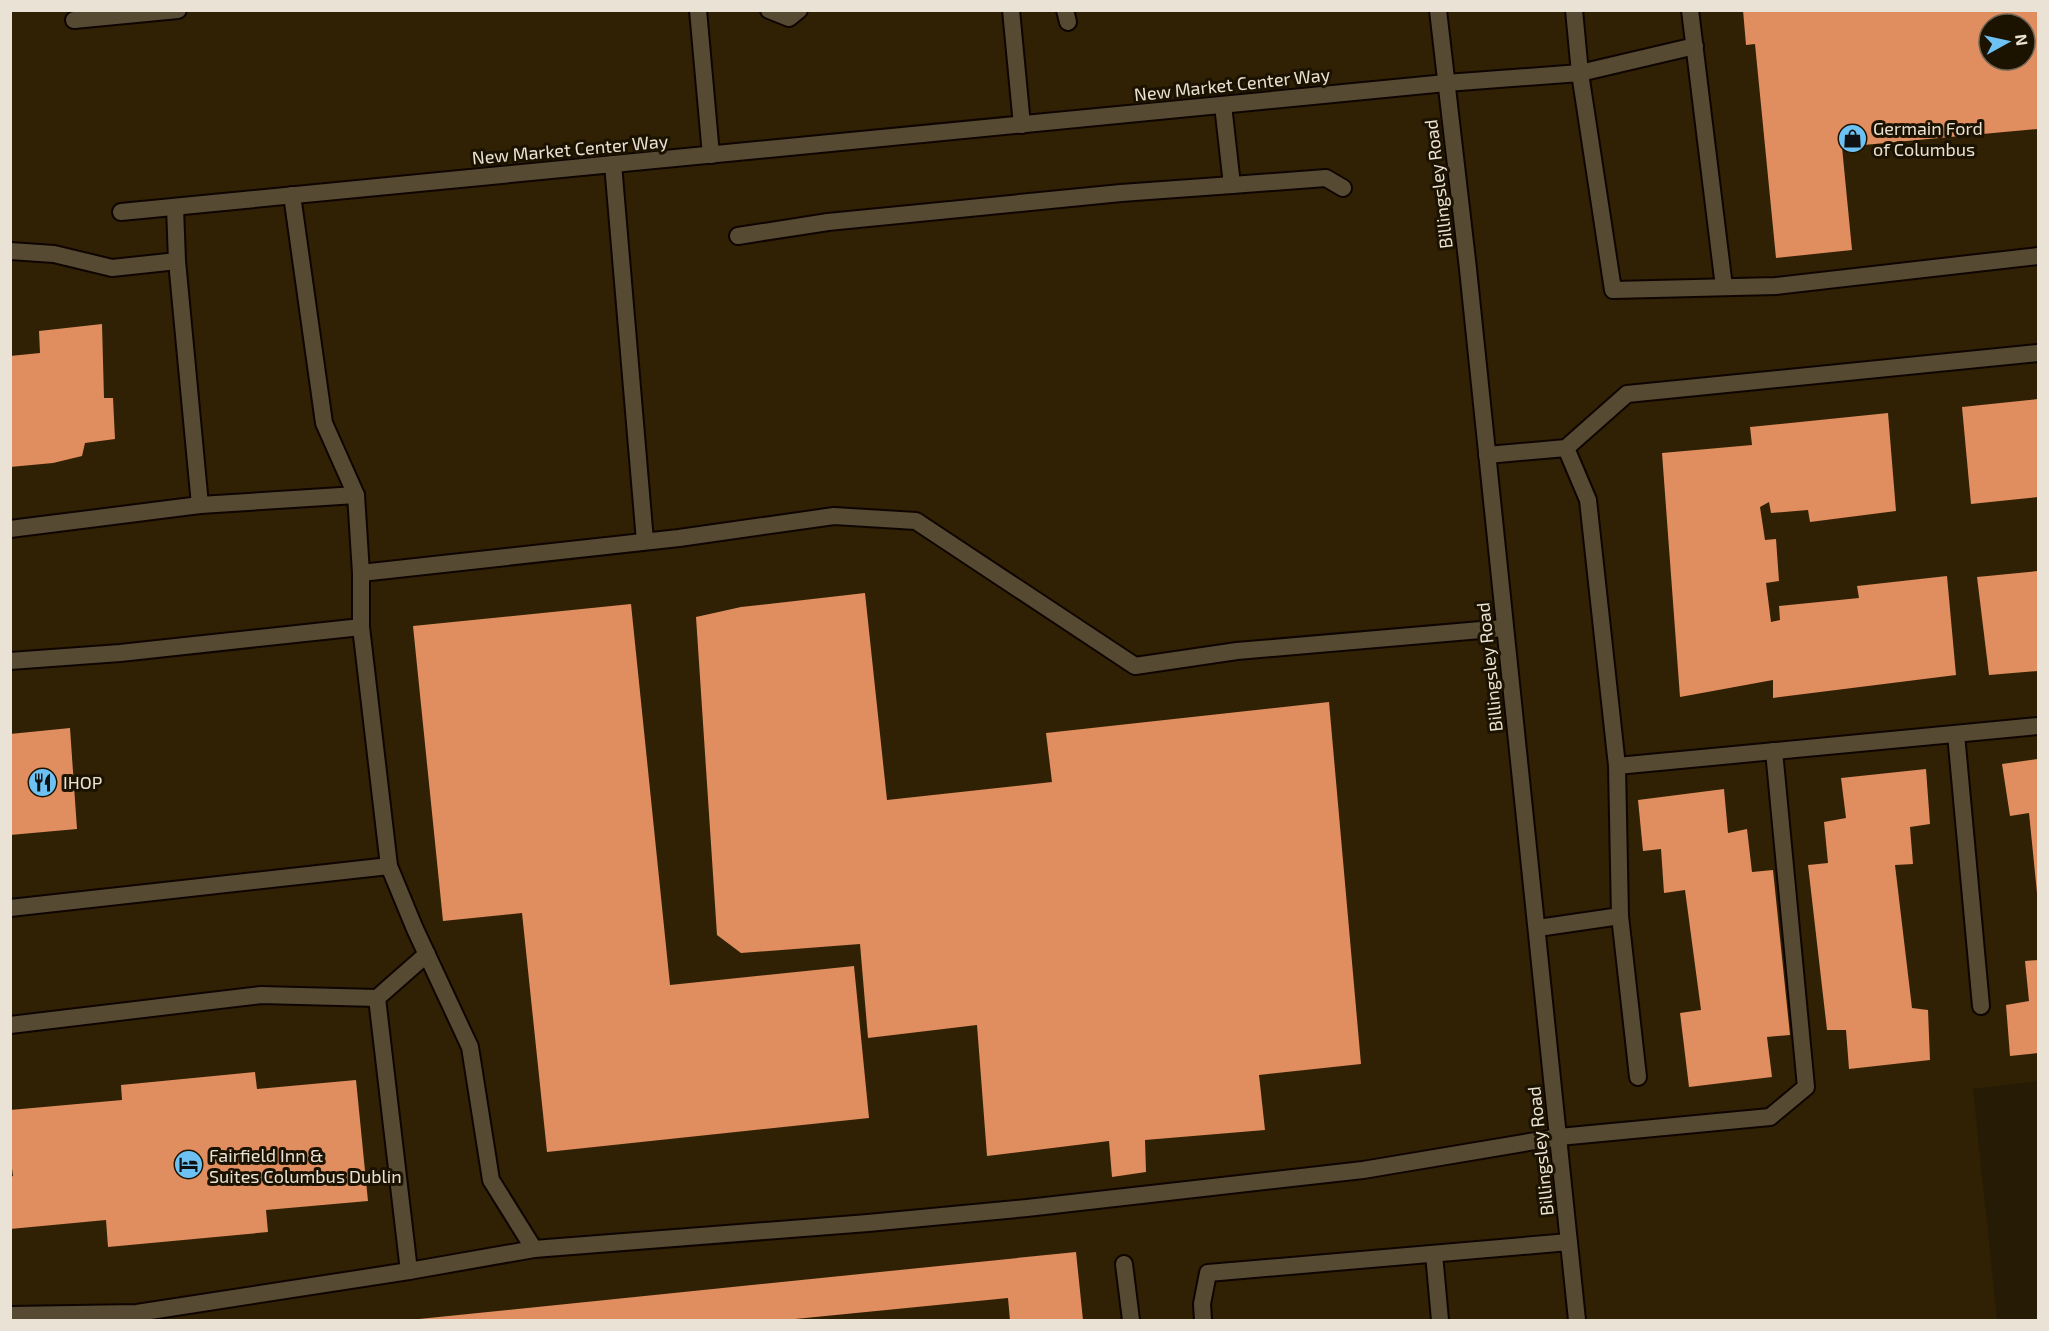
<svg xmlns="http://www.w3.org/2000/svg" width="2049" height="1331" font-family="'Exo 2',sans-serif">
<style>
.built{fill:#302104;fill-rule:evenodd}
.building{fill:#e08d5f;fill-rule:evenodd}
.lines{fill:none;stroke-linecap:round;stroke-linejoin:round}
.service-casing{stroke:#0f0500;stroke-width:20}
.minor-casing{stroke:#0f0500;stroke-width:20}
.tertiary-casing{stroke:#0f0500;stroke-width:20}
.service{stroke:#564a33;stroke-width:16}
.minor{stroke:#564a33;stroke-width:16}
.tertiary{stroke:#564a33;stroke-width:16}
.labels{text-anchor:middle;dominant-baseline:central;stroke-width:6;stroke-linejoin:round;paint-order:stroke}
.street-label{font-size:18px;fill:#eae2d5;stroke:#1c1200}
.poi-label{font-size:18px;fill:#eae2d5;stroke:#1c1200;text-anchor:start}
</style>
<rect width="100%" height="100%" fill="#261b05"/>
<!-- built -->
<path class="built" d="M10 11H2038V1081L1973 1089 1997 1320H11ZM1989 24H2025V60H1989Z"/>
<!-- building -->
<g class="building">
<path d="M1743 10H2038V129L1842 147 1852 250 1776 258 1755 44 1746 45ZM1989 24H2025V60H1989Z"/>
<path d="M102 324 104 398H113L115 439 85 443 82 456 53 463 10 467V356L40 353 39 331Z"/>
<path d="M2038 399V497L1971 504 1962 407Z"/>
<path d="M1888 413 1896 511 1810 522 1808 510 1771 513 1769 502 1760 507 1765 540 1776 539 1779 581 1766 583 1771 622 1780 620 1779 606 1859 598 1857 586 1947 576 1956 675 1773 698V680L1680 697 1662 453 1752 445 1750 427Z"/>
<path d="M2038 571V671L1989 675 1977 577Z"/>
<path d="M865 593 887 800 1052 782 1046 733 1329 702 1361 1064 1259 1075 1265 1130 1145 1140 1146 1172 1112 1177 1109 1141 987 1156 977 1025 868 1038 860 944 741 953 717 935 696 617 741 607Z"/>
<path d="M631 604 670 985 854 966 869 1118 547 1152 522 913 443 921 413 626Z"/>
<path d="M70 728 77 829 10 835V734Z"/>
<path d="M2038 759V892L2037 893 2029 813 2010 816 2002 764Z"/>
<path d="M1926 769 1930 824 1910 827 1913 864 1895 865 1912 1008 1928 1010 1930 1060 1849 1069 1846 1030H1827L1808 865 1828 863 1824 822 1846 818 1841 778Z"/>
<path d="M1724 789 1728 833 1747 829 1752 872 1773 870 1790 1035 1767 1037 1772 1077 1689 1087 1680 1013 1701 1010 1685 890 1664 893 1661 849 1643 851 1638 800Z"/>
<path d="M2038 960V1053L2010 1056 2006 1005 2029 1001 2025 961Z"/>
<path d="M255 1072 257 1089 356 1080 368 1201 266 1210 268 1232 108 1247 106 1220 10 1229V1177L13 1176 10 1153V1110L122 1100 121 1085Z"/>
<path d="M1076 1252 1083 1320H1010L1008 1298 785 1320H419V1319Z"/>
</g>
<g class="lines">
<defs>
<g id="service">
<path d="M698 10 711 155"/>
<path d="M769 10 789 18 799 10"/>
<path d="M1065 10 1068 22"/>
<path d="M1574 10 1580 73 1695 46"/>
<path d="M1690 10 1724 287"/>
<path d="M74 20 178 10"/>
<path d="M1446 83 1580 73 1613 290 1776 286 2038 256"/>
<path d="M1223 105 1232 185 1326 178 1343 188"/>
<path d="M613 164 645 541"/>
<path d="M175 207 177 261 200 505 356 495"/>
<path d="M738 236 828 222 1121 193 1232 185"/>
<path d="M10 251 54 254 112 268 177 261"/>
<path d="M1566 448 1588 500 1617 766 2038 726"/>
<path d="M1487 455 1566 448 1627 394 2038 353"/>
<path d="M10 529 200 505"/>
<path d="M361 573 679 538 834 516 916 521 1135 666 1237 651 1504 628"/>
<path d="M361 627 389 866"/>
<path d="M10 661 120 653 361 627V573L356 495 324 423 292 195"/>
<path d="M1956 734 1981 1006"/>
<path d="M10 908 389 866 415 929 470 1047 491 1180 534 1249 868 1223 1027 1208 1363 1170 1559 1137 1770 1117 1806 1087 1774 751"/>
<path d="M1620 916 1638 1077"/>
<path d="M1538 928 1620 916 1617 766"/>
<path d="M427 954 377 998 409 1271 534 1249"/>
<path d="M10 1025 261 995 377 998"/>
<path d="M1434 1254 1440 1320"/>
<path d="M1124 1264 1131 1320"/>
<path d="M10 1315 137 1313 409 1271"/>
<path d="M1203 1320 1202 1304 1208 1273 1569 1242"/>
</g>
<g id="minor">
<path d="M1011 10 1022 125"/>
<path d="M121 212 1446 83"/>
</g>
<path id="tertiary" d="M1438 10 1468 269 1577 1320"/>
</defs>
<!-- service casing -->
<use href="#service" class="service-casing"/>
<!-- minor casing -->
<use href="#minor" class="minor-casing"/>
<!-- tertiary casing -->
<use href="#tertiary" class="tertiary-casing"/>
<!-- service -->
<use href="#service" class="service"/>
<!-- minor -->
<use href="#minor" class="minor"/>
<!-- tertiary -->
<use href="#tertiary" class="tertiary"/>
</g>
<!-- icons -->
<defs>
<symbol id="shop-disc" viewBox="-11 -11 22 22"><circle r="9.5" fill="#6ec2f3" stroke="#1c1200"/><path d="M-5-2.5h2.3a2.7 3.5 0 0 1 5.4 0H5L5.5 6h-11ZM-1.5-2.5h3a1.5 2.3 0 0 0-3 0Z" fill="#111"/></symbol>
<symbol id="restaurant-disc" viewBox="-11 -11 22 22"><circle r="9.5" fill="#6ec2f3" stroke="#1c1200"/><path d="M-5-6h1v4h1v-4h1v4h1v-4h1v5L-1.5 .5V6h-2V.5L-5-1ZM5-6V6H3V1.5H1.5Q1.5-4 5-6Z" fill="#111"/></symbol>
<symbol id="hotel-disc" viewBox="-11 -11 22 22"><circle r="9.5" fill="#6ec2f3" stroke="#1c1200"/><path d="M-6-4.5h1.5V1H6V5H4.5V3h-9V5H-6ZM-4 0a1.8 1.8 0 1 1 3.6 0ZM.5 0V-2.5h3Q6-2.5 6 0Z" fill="#111"/></symbol>
</defs>
<g fill-rule="evenodd">
<use href="#shop-disc" x="1836" y="122" width="33" height="33"/>
<use href="#restaurant-disc" x="26" y="766" width="33" height="33"/>
<use href="#hotel-disc" x="172" y="1148" width="33" height="33"/>
</g>
<g class="labels">
<!-- street labels -->
<g class="street-label">
<text transform="translate(1232 84) rotate(-6)">New Market Center Way</text>
<text transform="translate(570 149) rotate(-5)">New Market Center Way</text>
<text transform="translate(1438 184) rotate(-97)">Billingsley Road</text>
<text transform="translate(1489 667) rotate(-96)">Billingsley Road</text>
<text transform="translate(1540 1151) rotate(-96)">Billingsley Road</text>
</g>
<!-- poi labels -->
<g class="poi-label">
<text x="1873" y="128">Germain Ford<tspan x="1873" dy="21">of Columbus</tspan></text>
<text x="63" y="782">IHOP</text>
<text x="209" y="1155">Fairfield Inn &amp;<tspan x="209" dy="21">Suites Columbus Dublin</tspan></text>
</g>
</g>
<!-- border -->
<rect width="2049" height="1331" fill="none" stroke="#eae2d5" stroke-width="24"/>
<!-- north arrow -->
<g transform="translate(2007 42) rotate(82)"><circle r="28" fill="#1c1200" stroke="#6e6555" stroke-width="1.5"/>
<path d="M0-4.5L10 22L0 15L-10 22Z" fill="#6ec2f3"/>
<text y="-9" font-size="16" font-weight="bold" text-anchor="middle" fill="#eae2d5">N</text>
</g>
</svg>
